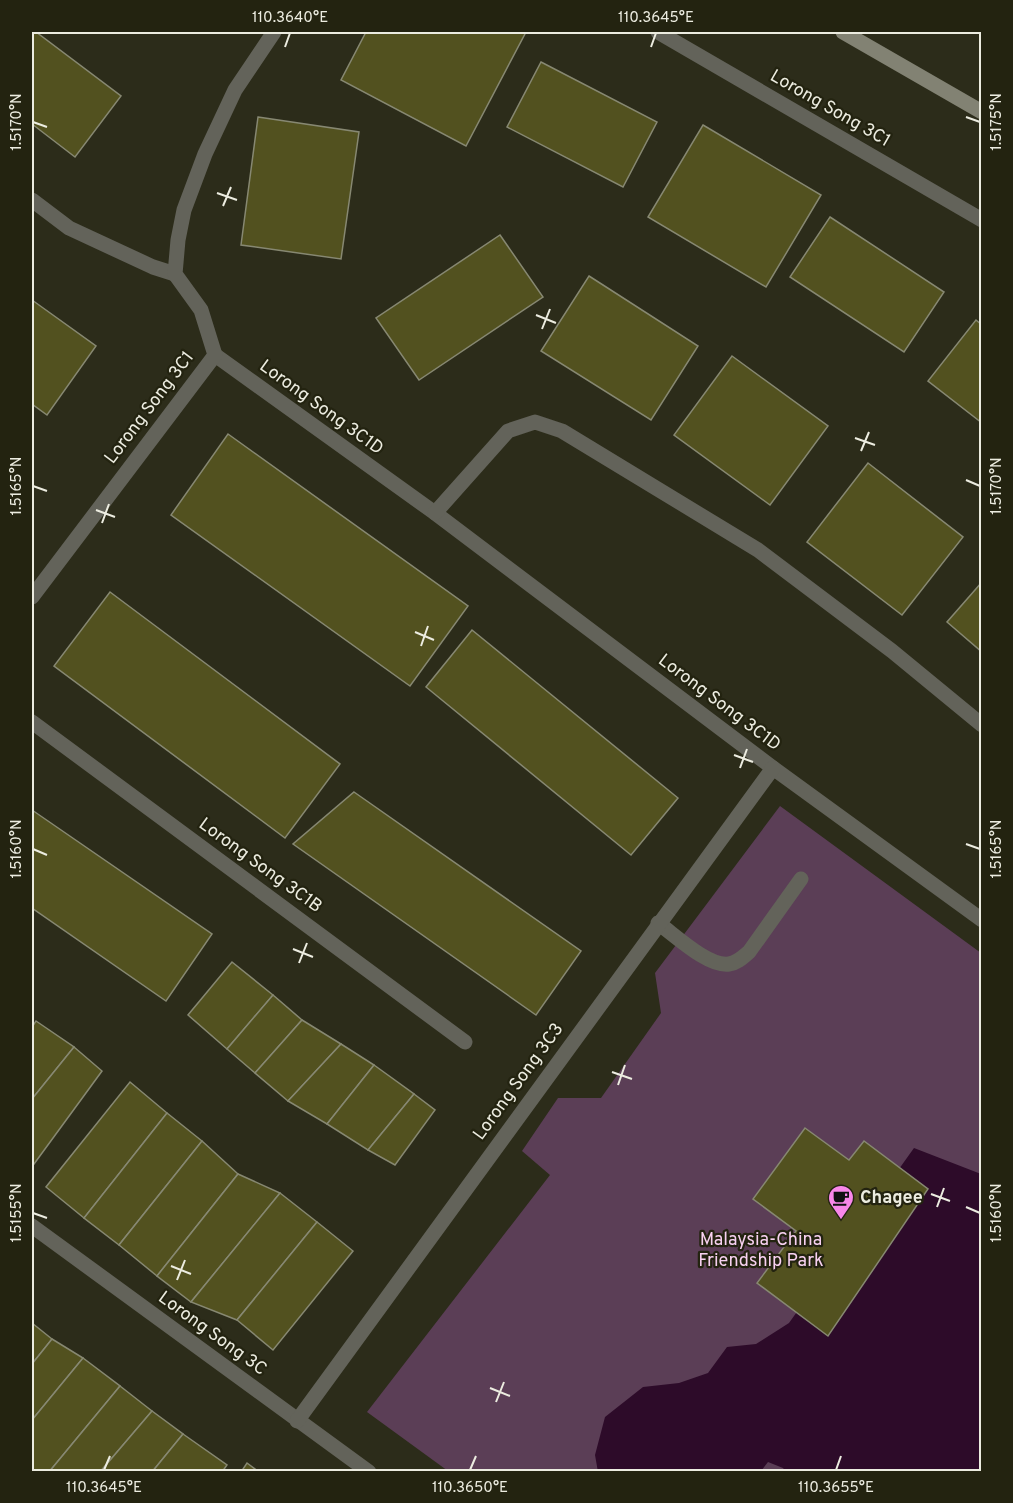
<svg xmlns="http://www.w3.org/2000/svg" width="1013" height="1503" font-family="Overpass,sans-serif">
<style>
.green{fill:#5b3e56}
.water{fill:#2d0b29}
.building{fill:#52511f;stroke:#878872;stroke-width:1.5}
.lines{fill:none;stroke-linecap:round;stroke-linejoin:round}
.service{stroke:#63635a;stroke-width:15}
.minor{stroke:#63635a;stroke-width:15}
.secondary{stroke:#828273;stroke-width:15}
.ticks{fill:none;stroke:#ecece0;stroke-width:2}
.labels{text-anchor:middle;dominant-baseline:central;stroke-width:4.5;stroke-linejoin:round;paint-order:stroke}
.street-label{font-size:18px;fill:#ecece0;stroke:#232310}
.poi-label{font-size:18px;font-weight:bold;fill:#ecece0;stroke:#232310;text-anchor:start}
.park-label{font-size:18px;fill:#f8d1f1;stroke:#232310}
.neatline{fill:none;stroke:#ecece0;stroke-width:2}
.ticks-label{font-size:15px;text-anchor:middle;fill:#ecece0}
</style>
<rect width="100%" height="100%" fill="#2c2c1a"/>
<!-- green -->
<path class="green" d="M780 806 981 953V1471H448L367 1412 550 1175 522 1151 558 1098H601L661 1013 655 973Z"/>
<!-- water -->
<path class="water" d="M914 1148 981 1174V1471L786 1472 783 1468 768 1462 761 1471 598 1472 595 1455 605 1417 643 1387 679 1383 708 1373 727 1347 756 1344 789 1323Z"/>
<!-- building -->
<g class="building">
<path d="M32 32H36L121 96 75 157 32 124Z"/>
<path d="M366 32H526L466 146 341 80Z"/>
<path d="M541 62 657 122 623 187 507 127Z"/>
<path d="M258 117 359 132 341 259 241 245Z"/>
<path d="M703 125 821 195 766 287 648 217Z"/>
<path d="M830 217 944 292 904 352 790 277Z"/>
<path d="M500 235 543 297 419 380 376 318Z"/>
<path d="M589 276 698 346 651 420 541 351Z"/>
<path d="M32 300 96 346 47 415 32 404Z"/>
<path d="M976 320 982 325V423L928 381Z"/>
<path d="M732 356 828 426 770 505 674 435Z"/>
<path d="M228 434 468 606 410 686 171 515Z"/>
<path d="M868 463 963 537 902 615 807 542Z"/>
<path d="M982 582V652L947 622Z"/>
<path d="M110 592 340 764 285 838 54 666Z"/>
<path d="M472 630 678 798 631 855 426 687Z"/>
<path d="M354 792 581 951 536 1015 293 844Z"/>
<path d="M32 810 212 934 166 1001 32 908Z"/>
<path d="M232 962 273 995 227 1049 188 1015Z"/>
<path d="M273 995 302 1020 255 1073 227 1049Z"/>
<path d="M302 1020 341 1044 288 1101 255 1073Z"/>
<path d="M36 1021 74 1047 32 1099V1027Z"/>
<path d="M341 1044 374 1065 327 1124 288 1101Z"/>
<path d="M74 1047 102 1071 34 1164 32 1163V1099Z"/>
<path d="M374 1065 414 1094 368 1150 327 1124Z"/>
<path d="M130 1082 167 1113 84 1218 46 1187Z"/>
<path d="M414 1094 435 1110 395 1165 368 1150Z"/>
<path d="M167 1113 202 1141 119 1245 84 1218Z"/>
<path d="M805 1128 849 1160 864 1141 928 1189 828 1336 757 1283 796 1231 753 1199Z"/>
<path d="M202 1141 238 1174 157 1276 119 1245Z"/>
<path d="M238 1174 280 1193 191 1302 157 1276Z"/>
<path d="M280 1193 317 1222 237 1320 191 1302Z"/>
<path d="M317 1222 353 1251 273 1350 237 1320Z"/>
<path d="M32 1323 52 1339 32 1364Z"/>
<path d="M52 1339 83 1358 32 1420V1364Z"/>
<path d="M83 1358 120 1386 49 1472H34L32 1470V1420Z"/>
<path d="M120 1386 152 1411 100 1472H49Z"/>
<path d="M152 1411 183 1434 152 1472H100Z"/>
<path d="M183 1434 227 1465 222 1472H152Z"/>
<path d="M247 1463 259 1472H241Z"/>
</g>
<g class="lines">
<!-- service -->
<path class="service" d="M658 923C675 935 708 967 729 964 737 963 743 957 749 952L801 879"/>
<!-- minor -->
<g class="minor">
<path d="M658 32 982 220"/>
<path d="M32 200 69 228 153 267 175 274"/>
<path d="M215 355 435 513 773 768 982 920"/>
<path d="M435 513 508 431 535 422 562 431 758 550 892 651 982 725"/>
<path d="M32 597 215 355 201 310 175 274 178 240 184 210 205 154 235 90 274 32"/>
<path d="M32 722 465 1042"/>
<path d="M32 1226 369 1472"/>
<path d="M297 1421 773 768"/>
</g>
<!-- secondary -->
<path class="secondary" d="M843 32 982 112"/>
</g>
<!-- ticks -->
<path class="ticks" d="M285 47 290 33M651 47 656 33M966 117 980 122M33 122 47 127M217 193 237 200M223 206 231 187M536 315 556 323M542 329 550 309M855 438 875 445M861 451 869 432M966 480 980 486M33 486 47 491M96 510 115 517M102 523 109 504M415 632 434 640M421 646 428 626M734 755 753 762M740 768 747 749M966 844 980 849M33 849 47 855M293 949 313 957M299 963 307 943M612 1072 632 1079M618 1085 625 1065M931 1194 950 1201M937 1207 944 1188M966 1207 980 1213M33 1213 47 1218M171 1266 191 1274M177 1280 185 1260M490 1388 510 1396M496 1402 504 1382M104 1470 110 1456M470 1470 476 1456M836 1470 841 1456"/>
<!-- icons -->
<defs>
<symbol id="cafe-pin" viewBox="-11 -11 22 30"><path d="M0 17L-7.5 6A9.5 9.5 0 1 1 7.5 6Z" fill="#f987e9" stroke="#232310"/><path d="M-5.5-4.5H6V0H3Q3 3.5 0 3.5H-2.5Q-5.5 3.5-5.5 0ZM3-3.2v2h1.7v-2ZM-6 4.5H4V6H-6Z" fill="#111"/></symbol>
</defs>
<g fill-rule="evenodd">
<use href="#cafe-pin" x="826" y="1183" width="30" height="40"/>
</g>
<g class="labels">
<!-- street labels -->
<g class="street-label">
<text transform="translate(830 109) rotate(30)">Lorong Song 3C1</text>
<text transform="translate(150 408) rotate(-53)">Lorong Song 3C1</text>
<text transform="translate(321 408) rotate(36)">Lorong Song 3C1D</text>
<text transform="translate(719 703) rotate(37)">Lorong Song 3C1D</text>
<text transform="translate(260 866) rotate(36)">Lorong Song 3C1B</text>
<text transform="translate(519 1082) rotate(-54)">Lorong Song 3C3</text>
<text transform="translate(212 1334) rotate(36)">Lorong Song 3C</text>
</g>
<!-- poi labels -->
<g class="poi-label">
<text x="860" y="1198">Chagee</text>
</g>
<!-- park labels -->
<g class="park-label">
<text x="761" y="1240">Malaysia-China<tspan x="761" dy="21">Friendship Park</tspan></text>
</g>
</g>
<!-- border -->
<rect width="1013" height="1503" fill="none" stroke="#232310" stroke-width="66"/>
<rect x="33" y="33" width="947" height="1437" class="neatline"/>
<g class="ticks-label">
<text x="290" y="22">110.3640°E</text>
<text x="656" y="22">110.3645°E</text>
<text transform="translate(996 122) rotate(-90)" y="5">1.5175°N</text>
<text transform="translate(16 122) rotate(-90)" y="5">1.5170°N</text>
<text transform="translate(996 486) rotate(-90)" y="5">1.5170°N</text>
<text transform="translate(16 486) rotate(-90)" y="5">1.5165°N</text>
<text transform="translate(996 849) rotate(-90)" y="5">1.5165°N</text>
<text transform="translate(16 849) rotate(-90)" y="5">1.5160°N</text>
<text transform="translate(996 1213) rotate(-90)" y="5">1.5160°N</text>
<text transform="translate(16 1213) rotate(-90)" y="5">1.5155°N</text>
<text x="104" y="1492">110.3645°E</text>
<text x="470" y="1492">110.3650°E</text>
<text x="836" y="1492">110.3655°E</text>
</g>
</svg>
